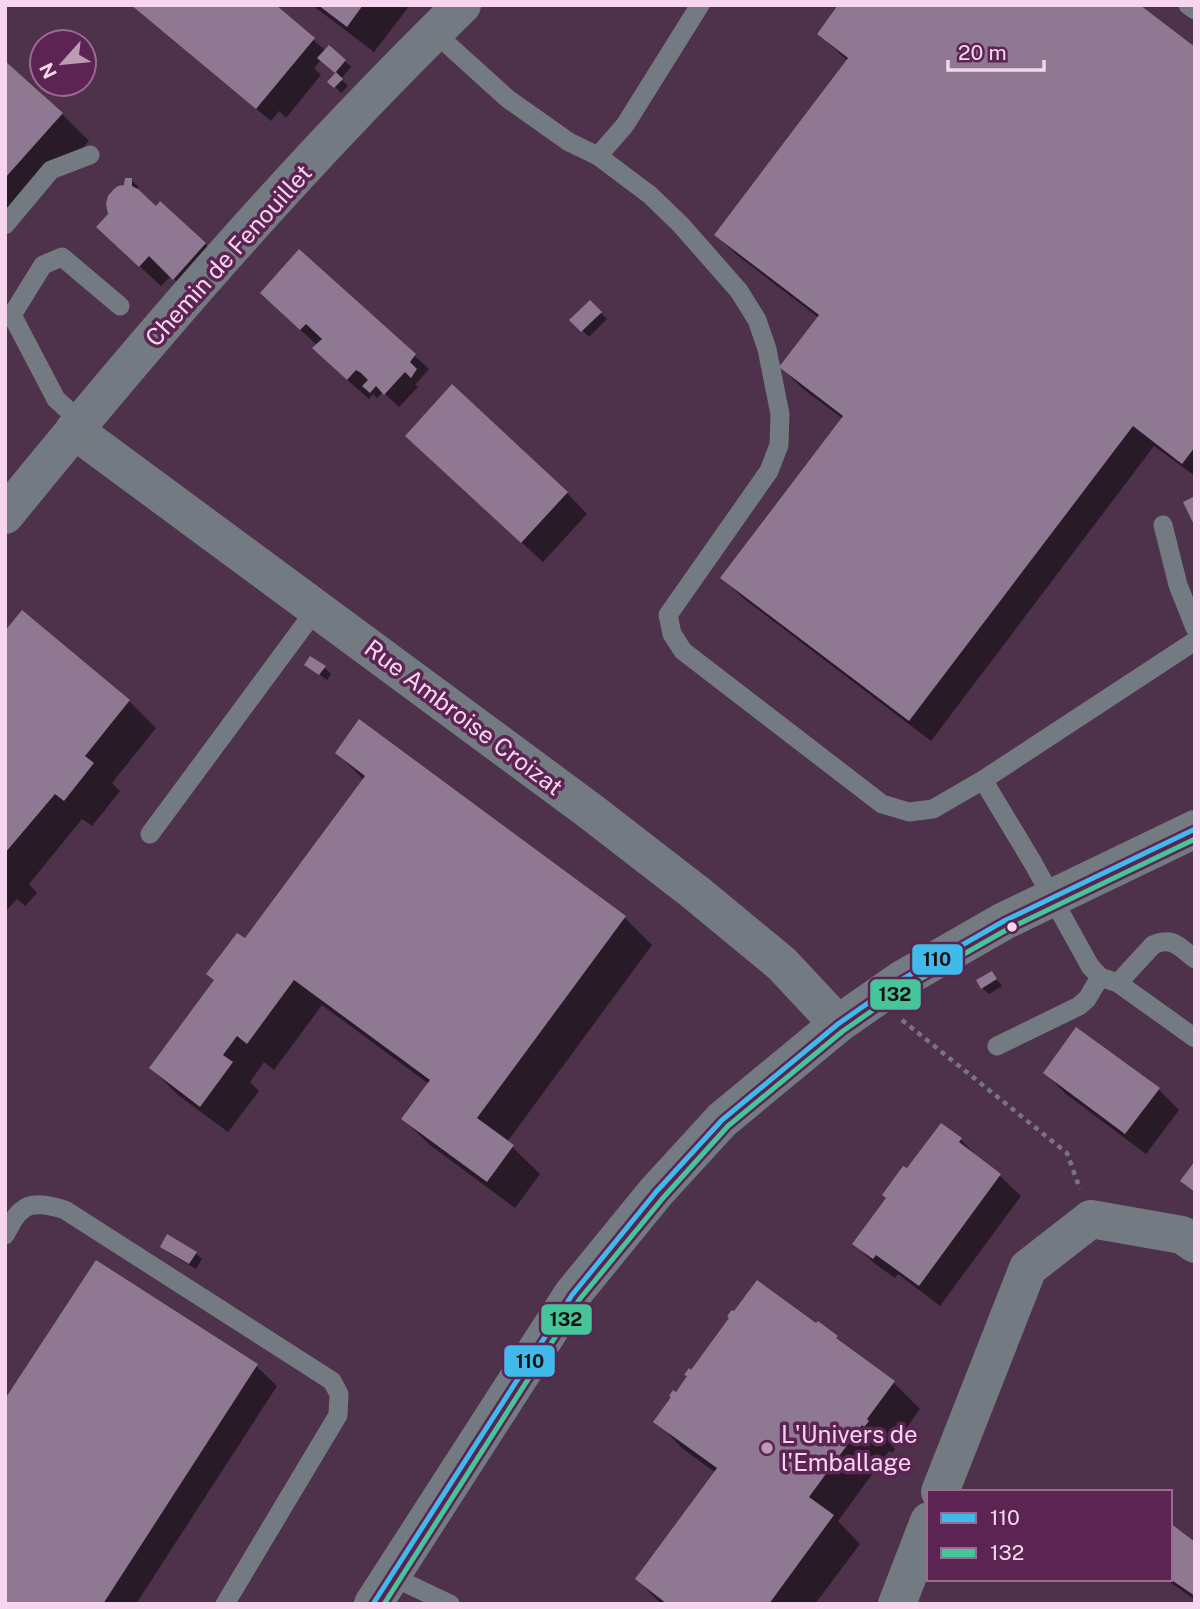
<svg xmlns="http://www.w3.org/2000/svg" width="1200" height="1609" font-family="'Public Sans',sans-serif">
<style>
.shadow{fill:#0007}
.building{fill:#8f7892}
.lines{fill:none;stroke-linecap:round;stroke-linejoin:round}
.path{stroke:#78757f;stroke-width:4.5;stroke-dasharray:5 5;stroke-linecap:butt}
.service{stroke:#737a81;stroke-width:19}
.minor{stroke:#737a81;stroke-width:38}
.tertiary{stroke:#737a81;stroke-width:38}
.bus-1-casing{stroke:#5b2452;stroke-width:10}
.bus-2-casing{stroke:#5b2452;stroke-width:10}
.bus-1{stroke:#40baea;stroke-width:5}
.bus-2{stroke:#46c49a;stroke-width:5}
.bus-dot{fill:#f8d5ef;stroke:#5b2452;stroke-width:2.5}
.poi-dot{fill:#bc9cb5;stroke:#5b2452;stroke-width:2.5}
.labels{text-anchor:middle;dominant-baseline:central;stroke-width:7;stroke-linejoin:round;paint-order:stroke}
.street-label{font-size:24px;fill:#f8d5ef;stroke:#5b2452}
.poi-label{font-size:24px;fill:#f8d5ef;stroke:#5b2452;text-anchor:start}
.line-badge{stroke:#5b2452;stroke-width:2.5}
.pale-badge-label{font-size:19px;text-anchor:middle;font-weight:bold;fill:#111}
</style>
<rect width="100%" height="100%" fill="#4e314a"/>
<!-- shadow -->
<g class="shadow">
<path d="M131 5H273L326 51 345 61 351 67 341 79 348 86 341 93 330 82 337 74 321 60 314 68 321 75 286 118 279 111 271 121Z"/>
<path d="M312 5H410L374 52Z"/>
<path d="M819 34 1195 49V476L1154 446 931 741 743 598 722 578 843 419 802 388 781 367 819 318 737 255 716 235 848 61Z"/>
<path d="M5 63 62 114 89 141 5 235Z"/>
<path d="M131 180 138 186V191L156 208 205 244 225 265 194 299 171 276 161 286 119 247 109 214 122 187Z"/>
<path d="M299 252 429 369 415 385 418 387 399 407 383 392 377 398 373 394 369 399 335 369 314 348 317 345 283 314Z"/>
<path d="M590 302 607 319 589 337 572 320Z"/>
<path d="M428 457 567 493 587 514 543 562Z"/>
<path d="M5 634 129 701 156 728 112 783 120 791 92 826 82 819 29 884 37 893 25 906 17 899 5 912Z"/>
<path d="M306 665 324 667 331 674 327 680Z"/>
<path d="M360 722 625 918 652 945 507 1142 540 1174 515 1208 430 1145 403 1119 429 1084 322 1005 274 1070 264 1062 250 1082 259 1091 228 1132 178 1095 151 1068 364 780 337 753Z"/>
<path d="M991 973 1002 986 989 994 982 988Z"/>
<path d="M1045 1073 1159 1090 1179 1110 1146 1154 1066 1094Z"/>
<path d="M941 1125 961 1140 981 1161 1000 1176 1021 1196 940 1306 898 1274 895 1278 875 1264 854 1244 915 1176Z"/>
<path d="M162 1246 195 1253 202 1259 196 1269 169 1253Z"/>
<path d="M256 1366 277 1386 136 1604H5Z"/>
<path d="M894 1383 920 1409 893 1447 895 1449 892 1453 889 1451 838 1521 860 1544 815 1604H661L637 1579 716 1473 682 1448 656 1421 673 1397Z"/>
<path d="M1170 1526 1195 1544V1600L1166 1579H1170Z"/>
</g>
<!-- building -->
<g class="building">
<path d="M131 5H276L315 38 256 109Z"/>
<path d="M318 5H363L347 27Z"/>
<path d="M838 5H1140L1195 47V447L1182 464 1133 426 909 721 720 578 843 416 779 367 819 315 714 235 848 58 817 34Z"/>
<path d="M329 45 346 60 335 73 317 58Z"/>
<path d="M5 61 63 113 5 178Z"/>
<path d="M336 72 343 79 334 88 327 82Z"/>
<path d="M125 178H132V186L138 189 156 206 160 201 206 243 173 280 149 256 139 267 96 227 108 214 106 204 108 196 114 189 118 186 124 185Z"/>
<path d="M299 249 416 354 410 362 417 369 411 378 405 372 384 395 376 386 370 393 362 386 368 380 361 373 356 370 347 380 312 348 322 339 306 324 300 330 260 293Z"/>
<path d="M590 300 602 312 581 332 569 320Z"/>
<path d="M452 384 568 492 521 543 405 436Z"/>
<path d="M1195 496V527L1183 502Z"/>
<path d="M22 610 130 700 85 756 94 763 64 801 55 794 5 853V631Z"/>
<path d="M310 656 326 666 319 675 304 665Z"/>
<path d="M359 719 626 916 477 1118 514 1145 487 1182 401 1119 430 1080 294 980 247 1044 237 1036 223 1055 233 1062 200 1107 149 1068 214 980 206 974 237 933 245 938 365 776 335 753Z"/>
<path d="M992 971 997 979 981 989 976 980Z"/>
<path d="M1076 1027 1160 1088 1125 1134 1043 1073Z"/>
<path d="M941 1123 962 1138 959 1142 1001 1174 919 1286 876 1255 873 1259 852 1244 886 1198 882 1195 903 1166 907 1168Z"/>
<path d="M1195 1161V1192L1180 1181Z"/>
<path d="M167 1234 197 1252 189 1264 160 1247Z"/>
<path d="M96 1260 258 1364 103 1604H5V1399Z"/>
<path d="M757 1280 816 1323 818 1321 838 1336 836 1338 895 1381 867 1419 869 1421 864 1427 862 1425 809 1497 834 1515 769 1604H667L635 1579 717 1468 653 1422 671 1397 669 1396 673 1390 676 1392 687 1376 684 1375 689 1368 691 1370 729 1318 727 1317 730 1312 732 1310 734 1311Z"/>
<path d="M1170 1523 1195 1542V1596L1170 1579Z"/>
</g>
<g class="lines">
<!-- path -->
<path class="path" d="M902 1020 1067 1153 1080 1189"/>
<!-- service -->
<g class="service">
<path d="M1188 5 1195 10"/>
<path d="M434 32 508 99 569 142 598 156 650 195 681 225 739 291 757 320 767 349 780 414 779 445 769 471 668 615 672 634 683 651 882 804 909 812 933 809 983 780 1195 641"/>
<path d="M598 156 625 125 700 5"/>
<path d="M5 225 51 170 90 155"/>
<path d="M81 422 56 399 12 315 43 265 62 257 120 306"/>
<path d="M1163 525 1178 585 1195 628"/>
<path d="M983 780 1033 863 1090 966 1100 977 1118 983 1195 1038"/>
<path d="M150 834 317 608"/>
<path d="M1118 983 1153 945C1173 936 1179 947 1195 959"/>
<path d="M997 1046 1079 1006 1087 999 1100 977"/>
<path d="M5 1235C10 1227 14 1216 21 1211 32 1200 52 1206 65 1210L332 1381 339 1394 338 1415 225 1604"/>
<path d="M391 1576 450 1604"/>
</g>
<!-- minor -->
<g class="minor">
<path d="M74 430 590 811 696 893 782 964 838 1024"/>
<path d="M940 1492 1028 1268 1091 1219 1182 1235 1195 1244"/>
<path d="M373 1604 572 1295 656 1192 722 1120 838 1024 901 980 1004 921 1195 829"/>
<path d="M897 1604 929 1521"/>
</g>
<!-- tertiary -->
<path class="tertiary" d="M5 515C149 338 299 164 462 5"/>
<defs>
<path id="bus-1" d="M373 1604 572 1295 656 1192 722 1120 838 1024 901 980 1004 921 1195 829"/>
<path id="bus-2" d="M384 1604 579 1300 663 1198 728 1126 843 1031 906 987 1008 929 1195 839"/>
</defs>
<!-- bus-1 casing -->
<use href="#bus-1" class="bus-1-casing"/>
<!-- bus-2 casing -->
<use href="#bus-2" class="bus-2-casing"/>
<!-- bus-1 -->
<use href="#bus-1" class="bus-1"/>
<!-- bus-2 -->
<use href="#bus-2" class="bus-2"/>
</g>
<!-- markers -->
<circle class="bus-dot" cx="1012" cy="927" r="6"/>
<circle class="poi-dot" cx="767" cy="1448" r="7"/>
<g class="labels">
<!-- street labels -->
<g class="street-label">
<text transform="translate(228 255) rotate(-48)">Chemin de Fenouillet</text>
<text transform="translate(464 717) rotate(37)">Rue Ambroise Croizat</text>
</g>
<!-- poi labels -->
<g class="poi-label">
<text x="781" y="1434">L'Univers de<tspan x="781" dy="28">l'Emballage</tspan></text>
</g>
</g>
<g class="line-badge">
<rect x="911" y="943" width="53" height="33" rx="7" fill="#40baea"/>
<rect x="869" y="978" width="53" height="33" rx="7" fill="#46c49a"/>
<rect x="540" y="1303" width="53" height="33" rx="7" fill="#46c49a"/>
<rect x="503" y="1344" width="53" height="34" rx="7" fill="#40baea"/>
</g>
<g class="pale-badge-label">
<text x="937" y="966">110</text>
<text x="895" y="1001">132</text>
<text x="566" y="1326">132</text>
<text x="530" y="1368">110</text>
</g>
<!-- border -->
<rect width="1200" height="1609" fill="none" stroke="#f8d5ef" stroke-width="14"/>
<!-- legend -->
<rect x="927" y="1490" width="245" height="91" fill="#5b2452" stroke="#9a6b91" stroke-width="2"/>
<rect x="941" y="1513" width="35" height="10" fill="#40baea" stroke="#9a6b91" stroke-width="2"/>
<text x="990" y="1525" font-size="21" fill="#f8d5ef">110</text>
<rect x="941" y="1548" width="35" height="10" fill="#46c49a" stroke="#9a6b91" stroke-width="2"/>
<text x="990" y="1560" font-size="21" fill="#f8d5ef">132</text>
<!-- north arrow -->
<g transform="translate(63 63) rotate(243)"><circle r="33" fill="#5b2452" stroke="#9a6b91" stroke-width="2"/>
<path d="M0-5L12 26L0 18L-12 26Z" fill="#bc9cb5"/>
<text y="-10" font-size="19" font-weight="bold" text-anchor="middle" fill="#f8d5ef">N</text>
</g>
<!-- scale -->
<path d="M948 60v10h96v-10" fill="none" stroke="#f8d5ef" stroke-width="3.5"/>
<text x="958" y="60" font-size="21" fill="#f8d5ef" stroke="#5b2452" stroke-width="5" paint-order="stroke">20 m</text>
</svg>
